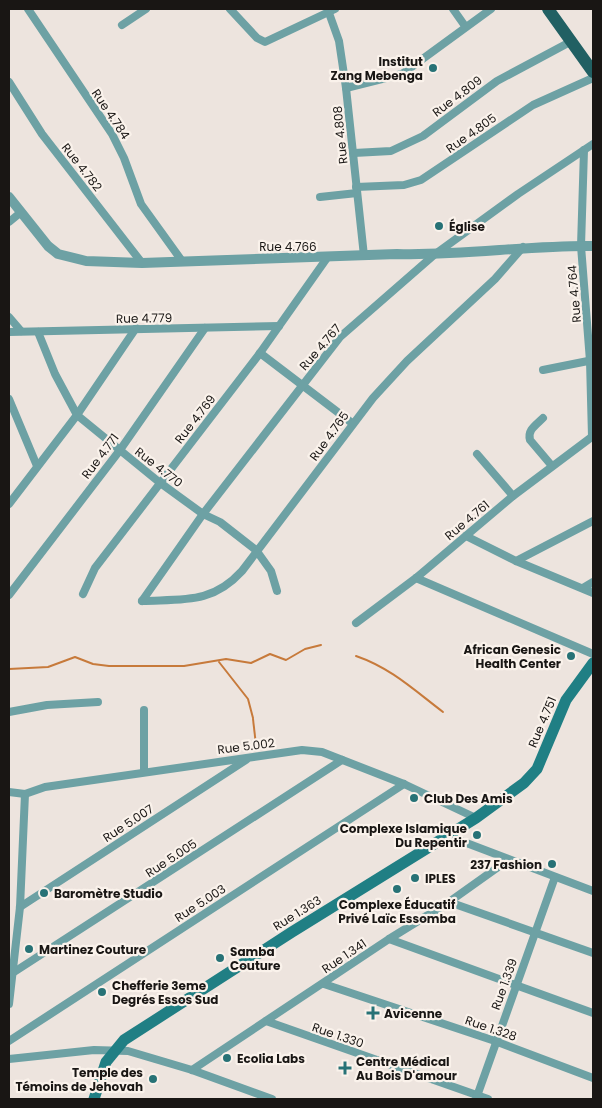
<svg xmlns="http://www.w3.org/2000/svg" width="602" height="1108" font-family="Poppins,sans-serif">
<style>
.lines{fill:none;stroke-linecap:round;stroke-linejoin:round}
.stream{stroke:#c77a3b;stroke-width:2}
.minor{stroke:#6da1a4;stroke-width:8}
.tertiary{stroke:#6da1a4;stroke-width:10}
.secondary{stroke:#207f84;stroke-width:11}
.primary{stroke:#216063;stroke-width:12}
.poi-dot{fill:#277276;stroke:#faf2eb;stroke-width:2}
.labels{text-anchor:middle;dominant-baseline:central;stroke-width:4.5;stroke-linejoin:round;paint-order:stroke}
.poi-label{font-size:12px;font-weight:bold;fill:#191614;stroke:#faf2eb;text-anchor:start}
.street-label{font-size:12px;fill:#191614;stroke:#faf2eb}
</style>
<rect width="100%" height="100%" fill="#ede4de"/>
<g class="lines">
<!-- stream -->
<g class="stream">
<path d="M356 656C391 668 414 690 443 712"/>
<path d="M219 662 248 699 253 718"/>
<path d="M9 669 48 667 75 657 93 664 109 666H184L226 659 251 663 270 654 286 660 305 649 321 645"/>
<path d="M253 719 256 745"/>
</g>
<!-- minor -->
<g class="minor">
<path d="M28 9 112 134 124 158 141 204 182 261"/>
<path d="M230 9 257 38 265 42 335 9"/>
<path d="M453 9 465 26"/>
<path d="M329 13 339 41 346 88 364 256"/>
<path d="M122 25 146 9"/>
<path d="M9 82 42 134 142 263"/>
<path d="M346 88 402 74 491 9"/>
<path d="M584 150 581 246 590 361 592 437"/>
<path d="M354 153 391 151 423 136 497 81 570 42"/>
<path d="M356 187 404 185 421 180 533 105 593 78"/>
<path d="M320 197 357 193"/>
<path d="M9 222 20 213"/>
<path d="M9 317 21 331"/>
<path d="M9 332 279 326"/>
<path d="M38 332 55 374 77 415 159 482 203 514 220 522 256 550 271 571 277 591"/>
<path d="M260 353 352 423"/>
<path d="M543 370 593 360"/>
<path d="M9 399 37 466"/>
<path d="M543 418C536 425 527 430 530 440L552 466"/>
<path d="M477 454 513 496"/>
<path d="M9 504 77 415 136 328"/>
<path d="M466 536 516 561 593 593"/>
<path d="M516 561 593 521"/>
<path d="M416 578 593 654"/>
<path d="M583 588 593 582"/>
<path d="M83 594 95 568 260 353 327 258"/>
<path d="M9 595 120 450 205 328"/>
<path d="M142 601 203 514 340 337 434 255 518 194 593 144"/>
<path d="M142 601C184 599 212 604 242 571L373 398 407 361 495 279 523 247"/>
<path d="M356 623 416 578 513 496 593 436"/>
<path d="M144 710V772"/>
<path d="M9 712 47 705 98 702"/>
<path d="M9 792 25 794 45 787 302 750 322 752 404 784 476 818"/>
<path d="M448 836 593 891"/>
<path d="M449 902 593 953"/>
<path d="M20 907 246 760"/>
<path d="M389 939 593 1013"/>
<path d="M11 974 342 760"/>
<path d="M324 984 495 1041 593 1078"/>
<path d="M9 1004 20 907 25 794"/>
<path d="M266 1021 488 1099"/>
<path d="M9 1041 404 784"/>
<path d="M9 1059 94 1050 128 1051 192 1070 272 1099"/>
<path d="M192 1070 389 939 449 902 508 860"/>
<path d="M476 1099 555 877"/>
</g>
<!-- tertiary -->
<path class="tertiary" d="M9 197 48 246 58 254 86 261 142 263 397 254C463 256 528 245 593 246"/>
<!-- secondary -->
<path class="secondary" d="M94 1099 106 1062 124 1040 292 932 476 818 524 783 537 769 566 700 593 663"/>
<!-- primary -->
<path class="primary" d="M548 9 593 72"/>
</g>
<!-- markers -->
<g class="poi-dot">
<circle cx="433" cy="68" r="5"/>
<circle cx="439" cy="226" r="5"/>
<circle cx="571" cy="656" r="5"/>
<circle cx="414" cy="798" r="5"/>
<circle cx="477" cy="835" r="5"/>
<circle cx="552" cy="864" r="5"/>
<circle cx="415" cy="878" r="5"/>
<circle cx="397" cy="889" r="5"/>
<circle cx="44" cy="893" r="5"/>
<circle cx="29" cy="949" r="5"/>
<circle cx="220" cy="958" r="5"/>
<circle cx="102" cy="992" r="5"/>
<path d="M370.5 1005.5h5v5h5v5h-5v5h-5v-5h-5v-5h5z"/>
<circle cx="227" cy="1058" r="5"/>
<path d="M342.5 1060.5h5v5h5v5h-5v5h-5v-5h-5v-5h5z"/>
<circle cx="153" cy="1079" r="5"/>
</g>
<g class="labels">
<!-- poi labels -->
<g class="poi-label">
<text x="423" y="61" text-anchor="end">Institut<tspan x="423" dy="14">Zang Mebenga</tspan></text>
<text x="449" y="226">Église</text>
<text x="561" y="649" text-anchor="end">African Genesic<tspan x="561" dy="14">Health Center</tspan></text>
<text x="424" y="798">Club Des Amis</text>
<text x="467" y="828" text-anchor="end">Complexe Islamique<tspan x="467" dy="14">Du Repentir</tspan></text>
<text x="542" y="864" text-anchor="end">237 Fashion</text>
<text x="425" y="878">IPLES</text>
<text x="54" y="893">Baromètre Studio</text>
<text x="397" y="904" text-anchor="middle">Complexe Éducatif<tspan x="397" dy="14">Privé Laïc Essomba</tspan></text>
<text x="39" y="949">Martinez Couture</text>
<text x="230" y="951">Samba<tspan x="230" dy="14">Couture</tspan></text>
<text x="112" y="985">Chefferie 3eme<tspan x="112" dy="14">Degrés Essos Sud</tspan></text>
<text x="384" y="1013">Avicenne</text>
<text x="237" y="1058">Ecolia Labs</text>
<text x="356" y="1061">Centre Médical<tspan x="356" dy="14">Au Bois D'amour</tspan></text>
<text x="143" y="1072" text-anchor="end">Temple des<tspan x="143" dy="14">Témoins de Jehovah</tspan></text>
</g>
<!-- street labels -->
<g class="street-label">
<text transform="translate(457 96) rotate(-37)">Rue 4.809</text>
<text transform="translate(111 114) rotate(56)">Rue 4.784</text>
<text transform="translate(471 133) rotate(-35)">Rue 4.805</text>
<text transform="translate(340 135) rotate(-96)">Rue 4.808</text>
<text transform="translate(82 167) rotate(52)">Rue 4.782</text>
<text x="288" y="246">Rue 4.766</text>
<text transform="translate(574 294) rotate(-95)">Rue 4.764</text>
<text transform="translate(144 318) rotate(-1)">Rue 4.779</text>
<text transform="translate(320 347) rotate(-49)">Rue 4.767</text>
<text transform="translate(195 419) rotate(-52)">Rue 4.769</text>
<text transform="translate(329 436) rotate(-54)">Rue 4.765</text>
<text transform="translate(100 456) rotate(-53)">Rue 4.771</text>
<text transform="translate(159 467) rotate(38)">Rue 4.770</text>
<text transform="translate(467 520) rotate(-40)">Rue 4.761</text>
<text transform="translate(542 722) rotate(-67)">Rue 4.751</text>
<text transform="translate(246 746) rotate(-7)">Rue 5.002</text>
<text transform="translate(128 823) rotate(-33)">Rue 5.007</text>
<text transform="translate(171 858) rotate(-33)">Rue 5.005</text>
<text transform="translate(200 903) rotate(-33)">Rue 5.003</text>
<text transform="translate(297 913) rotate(-32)">Rue 1.363</text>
<text transform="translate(344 956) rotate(-34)">Rue 1.341</text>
<text transform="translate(504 984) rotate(-70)">Rue 1.339</text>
<text transform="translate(491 1028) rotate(19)">Rue 1.328</text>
<text transform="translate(338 1035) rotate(19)">Rue 1.330</text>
</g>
</g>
<!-- border -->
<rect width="602" height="1108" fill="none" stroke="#191614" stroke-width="20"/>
</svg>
